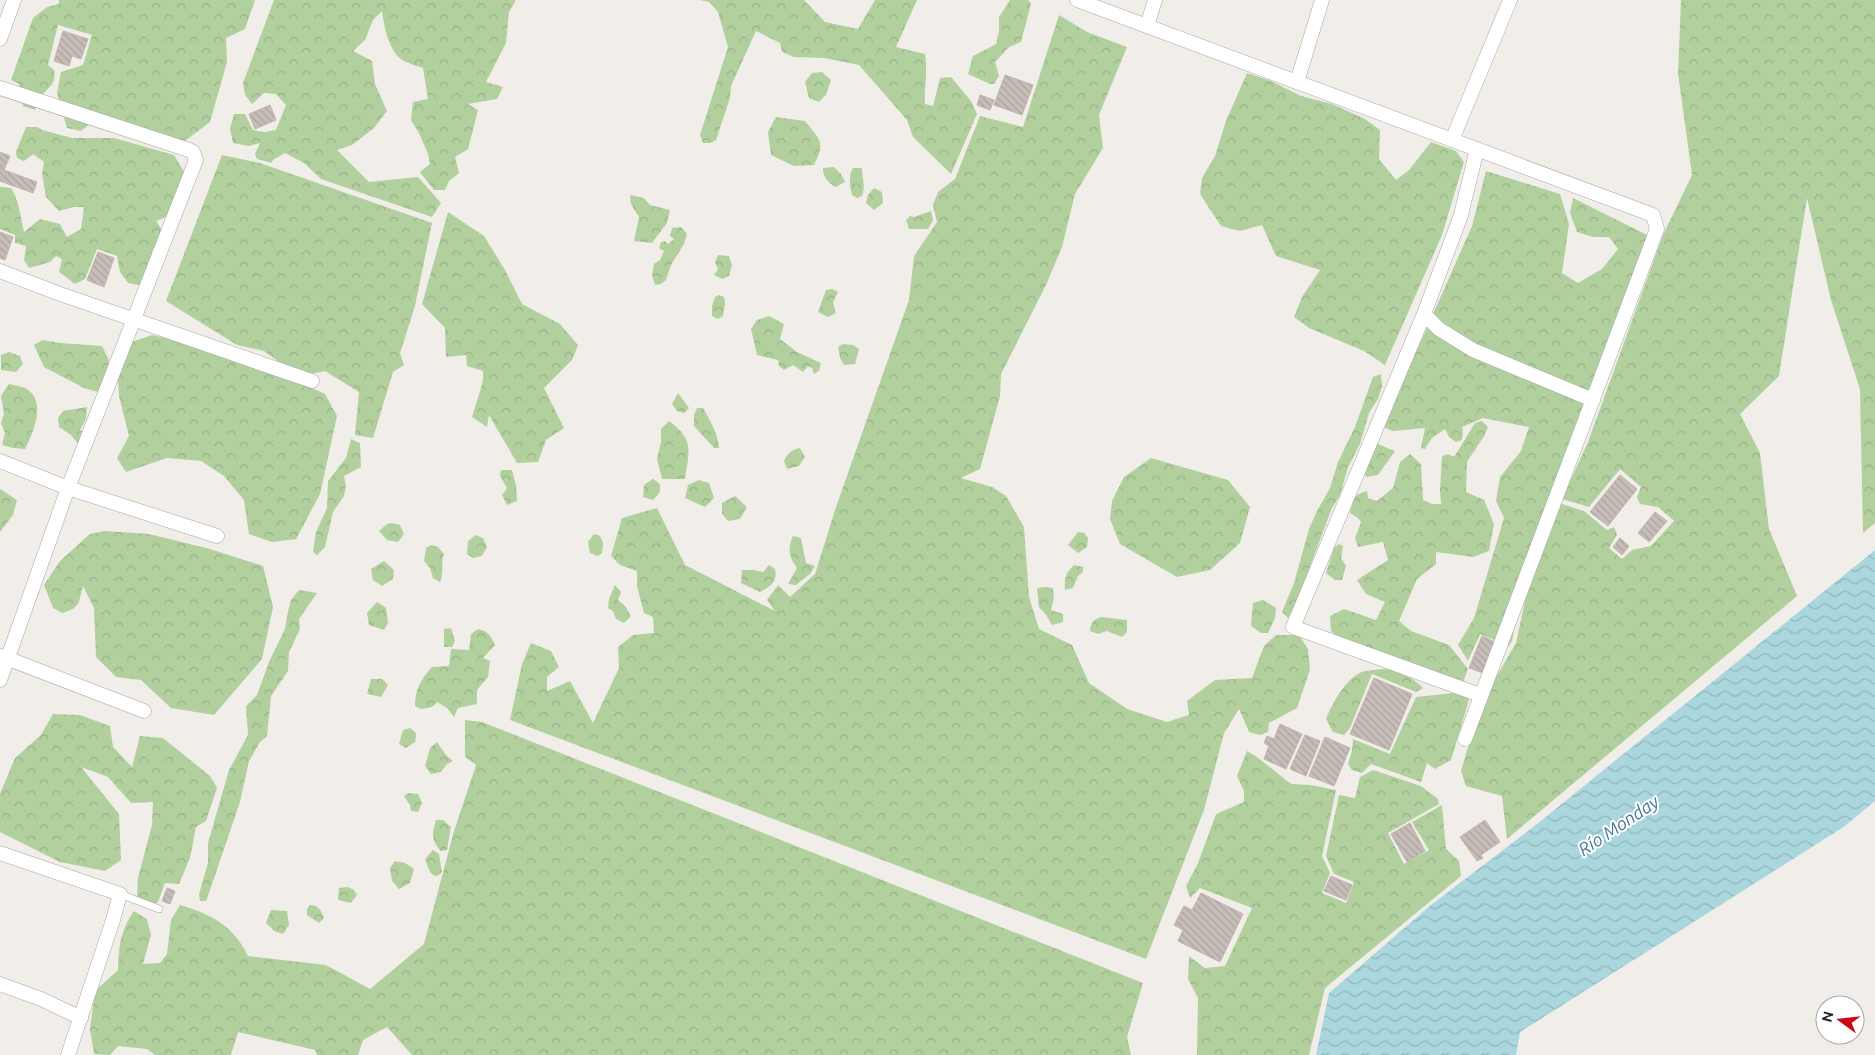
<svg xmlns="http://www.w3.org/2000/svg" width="1875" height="1055" font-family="Ubuntu,sans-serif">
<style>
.forest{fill:url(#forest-crowns)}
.water{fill:url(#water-waves)}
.building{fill:url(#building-back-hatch);stroke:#c3b4ab}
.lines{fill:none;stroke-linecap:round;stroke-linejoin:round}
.service-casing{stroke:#a6a6a6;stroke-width:8}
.minor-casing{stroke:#a6a6a6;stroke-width:15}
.service{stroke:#fff;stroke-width:7}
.minor{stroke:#fff;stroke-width:14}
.labels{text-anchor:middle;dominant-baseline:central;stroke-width:4;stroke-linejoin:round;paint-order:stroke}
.water-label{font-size:18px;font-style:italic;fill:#467698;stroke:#fff}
</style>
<defs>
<pattern id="forest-crowns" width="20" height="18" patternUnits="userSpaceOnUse" patternTransform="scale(1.25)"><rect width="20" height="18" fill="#b1d09e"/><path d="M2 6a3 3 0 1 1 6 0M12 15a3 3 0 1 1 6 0" fill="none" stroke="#98b288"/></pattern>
<pattern id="water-waves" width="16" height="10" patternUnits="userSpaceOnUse" patternTransform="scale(1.25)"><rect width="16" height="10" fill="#aad6de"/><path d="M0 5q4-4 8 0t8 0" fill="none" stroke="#92b7be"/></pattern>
<pattern id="building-back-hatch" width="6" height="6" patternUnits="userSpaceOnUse" patternTransform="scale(1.25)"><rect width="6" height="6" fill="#c6bdb8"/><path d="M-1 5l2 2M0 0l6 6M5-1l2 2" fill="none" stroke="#aaa29e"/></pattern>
</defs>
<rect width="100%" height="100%" fill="#f1eee9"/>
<!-- forest -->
<g class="forest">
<path d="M59 0H255L245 29 226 38 227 62 210 122 181 144 171 137 134 136 100 116 81 131 67 128 57 93 61 72 83 65 92 35 58 25 48 65 54 70C56 84 51 85 42 95 39 99 37 105 35 110L23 106 19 84 11 80 33 18 47 7 59 4Z"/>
<path d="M274 0H516L509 12 506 43 486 82 503 87 497 99 468 104 478 110 468 149 455 157 459 173 449 181 445 190H434L420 172 430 164 428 154 419 133 411 120 413 102 428 99 423 68C417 66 410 64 404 61 389 53 384 26 382 11L373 20 365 40 353 51 372 61 375 84 387 111 374 128 352 145 337 150 369 182 418 177 441 203 432 217 321 179 304 163 285 153 273 160 271 163 257 159 255 154 260 143 249 146 233 143 230 129 234 114H245L253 130 265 132 276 130 286 105 276 94 264 93 252 104 245 95 243 83Z"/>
<path d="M700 0H804L825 22 858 29 875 0H917L896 47 925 54C928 71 924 87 925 104L933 106 940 78 951 77 971 101 977 114 951 174 913 137 907 120 859 65 824 58 794 57 782 52 780 43 756 31 731 86 730 98 716 140 710 143H703L700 135 728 47 718 12 709 2Z"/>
<path d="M1010 0H1028L1031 4 1021 42 1009 47 995 62 999 76 994 84H990L968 74 973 56 996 44 999 31V17Z"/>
<path d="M1681 0H1875V523L1863 533 1860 389 1831 300 1807 198 1779 376 1740 414 1760 453 1769 529 1797 596 1507 839 1502 796 1466 786 1461 771 1481 703 1516 643 1534 559 1559 503 1584 511 1607 530 1614 527 1617 535 1609 548 1622 559 1632 550 1651 546 1674 521 1658 507 1640 504 1637 497 1641 487 1620 469 1589 507 1562 499 1588 442 1663 235 1692 175 1678 73Z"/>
<path d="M1059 15 1087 32 1127 47 1099 115 1103 148 1075 194 1062 247 1046 285 1001 374 1000 396 980 469 961 478 992 487 1006 496 1024 527 1029 597 1039 629 1072 645 1089 683 1127 709 1167 722 1189 715 1187 701 1215 680 1252 678 1264 646 1276 635H1299L1308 649 1310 670 1297 708 1269 723 1268 732 1260 735 1249 732 1239 709 1224 733 1204 810 1146 959 510 720 522 664 531 643 551 651 559 667 547 677V691L570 681 593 723 619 668 618 647 633 635 654 633 653 617 644 613 637 586V571L620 565 611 556 622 518 657 508 685 565 775 611 767 600 778 585 790 597 815 574 836 507 909 300 914 256 937 222 933 205 938 192 955 179 980 116 1023 127Z"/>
<path d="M822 72 831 80 826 95 819 102 809 98 805 82 812 73Z"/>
<path d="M1247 73 1271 81 1301 96 1332 104 1365 119 1380 130 1379 159 1396 180 1409 170 1431 142 1456 151 1464 162 1442 235 1385 365 1364 351 1309 328 1294 317 1302 297 1320 270 1276 256 1262 225 1240 231 1221 226 1200 194 1202 178 1215 156 1226 121Z"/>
<path d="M776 117 805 121C820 140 826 142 814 165L794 166 771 155 768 132Z"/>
<path d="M26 127H37L42 130 72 138H114L174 155 185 173 166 217 156 221 164 233 160 246 152 250 154 278 149 287 128 283 120 272 117 256 97 249 85 279 75 284 59 272 62 259 56 256 50 262 29 268 24 260 26 246 15 243V235L0 229V187L11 188C20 203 20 216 24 232L40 219 60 224 67 237 81 229 84 207H74L59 211 46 197 42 174 44 162 33 154 24 161 17 158 16 152Z"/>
<path d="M222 155 260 163 432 223 415 306 400 353 404 365 393 372 373 438 355 435 359 392 325 371 311 374 287 368 264 351 237 345 166 301Z"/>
<path d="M834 167 841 174 845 182 836 187C829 184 822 176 823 168Z"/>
<path d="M853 168H862C862 178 866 187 862 196L857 198 852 195C850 186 848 176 853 168Z"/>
<path d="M1486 171 1560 194 1569 224 1562 273 1578 283 1602 269 1618 249 1609 237H1593L1577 232 1570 213 1573 198 1653 238 1528 557 1512 641 1503 654 1499 642 1480 634 1468 661 1458 645 1474 618 1504 518 1496 501 1500 477 1521 451 1529 427 1483 418 1462 427 1463 433 1462 440 1456 442 1449 437 1445 429 1432 438 1425 449 1421 448 1425 428 1393 431 1383 427 1472 226Z"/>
<path d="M874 188 882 192 883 203 874 210 866 203 868 195Z"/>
<path d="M630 195 644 198 650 205 670 210 667 223 652 243 634 241 639 217 631 204Z"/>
<path d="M931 211 933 220 928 229H909L906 220 910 216 914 217Z"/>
<path d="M448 212 484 236 505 270 522 304 560 324 578 345 572 360 544 388 564 428 546 440 538 462 517 463 489 415 487 427 472 417 483 381V371L467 366 466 355 446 357 445 328 422 304Z"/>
<path d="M681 227 687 234 684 244 671 265 666 280 661 284 655 285 652 275 654 264 660 260 664 251 659 248 661 242 665 241 668 244 674 239 670 236 672 228Z"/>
<path d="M718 255 729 256 732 265 729 276 722 279 714 275 718 269 715 262Z"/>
<path d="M832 289 838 292 833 302 836 313 828 317 818 312 826 290Z"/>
<path d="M719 295 724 297 725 304 723 316 718 319 712 316V306L715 297Z"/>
<path d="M769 316 784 324 780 339 797 352 821 363 819 371 814 374 812 368 808 366 803 372 793 365 784 370 779 366 778 360 757 355 751 329 757 320Z"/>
<path d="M152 335 182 342 293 379 325 394 337 416 320 494 296 539 272 542 249 534 244 500 224 476 201 461 167 458 126 472 117 458 129 436 119 396 118 379 129 343Z"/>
<path d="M43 340 60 343 102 346 109 360 106 379 98 392 84 388 44 367 34 345Z"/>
<path d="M843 344 853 345 859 349 855 364 844 365 840 358 838 347Z"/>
<path d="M9 352 20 356 23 364 16 372 1 370V355Z"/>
<path d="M1381 374 1382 387 1378 399 1369 413 1360 444 1348 467 1340 495 1332 508 1297 601 1288 618 1282 612 1294 583 1309 529 1317 511 1330 488 1338 462 1355 427 1373 377Z"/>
<path d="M9 384C14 385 20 386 25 388 48 400 33 433 25 449L13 448 2 445 5 433 1 423 4 414 1 396Z"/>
<path d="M678 393 689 408 684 413 677 411 672 404Z"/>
<path d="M87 407 86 419 80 430 89 435 80 446 71 435 59 427 58 418 63 411Z"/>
<path d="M697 408H703C710 420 718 434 719 448H714L694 426V415Z"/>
<path d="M669 421C695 440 689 451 685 479H662L657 459 661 442V429Z"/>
<path d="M1482 421 1488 427 1484 436 1467 462 1466 492 1484 500 1494 524 1489 551 1473 557 1436 552V564L1417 579 1399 621 1411 631 1449 645 1468 669 1462 685 1446 690 1427 683 1338 637 1331 631 1330 616 1344 609 1376 620 1385 602 1366 594 1357 580 1388 560 1383 542 1358 547 1355 538 1361 522 1358 518 1350 513C1353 500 1352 495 1367 491L1368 498 1377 501 1393 488 1400 462 1410 454 1421 464 1423 500 1432 504H1441L1440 490 1442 456 1448 454 1454 457 1475 423Z"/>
<path d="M351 439 360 443 361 467 344 476 346 486 344 496 333 512 325 547 317 555 313 552 316 532 327 508 328 481 346 458Z"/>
<path d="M1375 443 1395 451 1378 475 1366 477 1363 469Z"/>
<path d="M800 448 805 457 799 466 787 469 784 461C788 453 791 450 800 448Z"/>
<path d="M1151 458 1228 480 1250 507 1240 543 1210 570 1177 577 1120 544 1110 519 1112 501 1124 477Z"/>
<path d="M501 470H512L516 485 517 501 507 505 502 495 507 488 500 476Z"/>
<path d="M653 479 660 484V492L653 500 643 497 644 485Z"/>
<path d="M699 480 709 483 714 498 705 507 685 498 688 485Z"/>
<path d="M0 489 17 500 13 515 0 532Z"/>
<path d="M735 496 747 507 740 519 728 521 722 514V503Z"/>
<path d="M391 523 400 525 404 534 398 542 387 540 379 531 387 524Z"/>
<path d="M104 531 149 534 210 549 263 566 273 607 262 659 214 715 171 708 141 680 116 677 96 657 94 608 83 586C78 603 82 607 62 613L53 608 44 585 60 561 90 534Z"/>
<path d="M1078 532 1084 533 1088 538 1087 547 1078 553 1068 545Z"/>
<path d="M594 534 600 536 603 542 602 553 598 556 590 553 588 542Z"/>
<path d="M476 535 483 538 487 547 482 556 473 558 467 554 468 541Z"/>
<path d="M793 536 801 538 806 563 815 566 810 574 796 585 788 584 797 568C789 557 787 549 793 536Z"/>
<path d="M1339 544 1343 546 1341 558 1346 566 1342 580H1335L1326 573 1334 548Z"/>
<path d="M431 545 438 547 444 554C440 565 445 569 440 582L433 578 430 568 424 561 426 548Z"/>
<path d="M384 561 394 570 393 579 382 586 373 580 371 569Z"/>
<path d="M769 565 775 569C778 582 771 586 760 592L741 583 742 570H753L763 572Z"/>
<path d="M1074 565 1083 567V572L1078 576 1073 588 1065 590C1064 579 1066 572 1074 565Z"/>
<path d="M615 585 621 592 618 600 625 606 631 616 624 623 616 619 613 611 608 608 609 599Z"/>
<path d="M1046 587 1053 588 1054 598 1051 610 1063 614V622L1052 625 1046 615 1039 607 1037 588Z"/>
<path d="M299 590 317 593 299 619 300 629 289 652 288 671 271 696 267 736 260 742 249 761 240 802 210 890 206 901H200L199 894 208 863V843L229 770 248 735 246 706 257 695 269 662 285 629 287 616 291 600Z"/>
<path d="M1263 600 1276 608 1275 618 1268 633H1261L1251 626 1253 603Z"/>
<path d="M377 602 386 608 388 623 384 630 369 625 367 613Z"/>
<path d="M1101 617 1127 620V632L1122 637 1107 631 1098 634 1090 631C1091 623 1092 620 1101 617Z"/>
<path d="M451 628 455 641 452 647H444V629Z"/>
<path d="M478 629C488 631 491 636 495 645L483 658 490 661 488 677 477 690V704L458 708 454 717 447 708 437 702 432 707 421 709 415 706C415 689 421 679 432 667L449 666 451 649 469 650 471 634Z"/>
<path d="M1382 669C1398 670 1411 676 1423 688L1416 692 1372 674 1350 728 1344 735 1333 732 1326 719C1332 704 1346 678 1362 672 1368 670 1375 670 1382 669Z"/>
<path d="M371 679H382L388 685 381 697 367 694Z"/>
<path d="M1463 692 1469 700 1451 760 1435 769 1427 763 1421 782 1371 764 1362 773 1352 770 1348 764 1352 751 1353 739 1390 754 1416 697Z"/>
<path d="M53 714 80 715 110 726 113 747 132 767 140 736 163 738 210 776 217 788 206 821 196 827 190 858 179 884 165 883 158 902 152 905 137 897 138 878 152 825 153 802 131 803 108 777 81 767 119 814 121 860 105 871 60 862 0 832V794L15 758 41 735Z"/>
<path d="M465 720 482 722 1143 983 1127 1037 1131 1055H412L387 1027 363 1040 358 1055H317L315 1050 238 1032 231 1055H155L147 1049 118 1046 110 1055 94 1054 90 1029 95 991 118 970C119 945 120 932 134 911L147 919 151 935 143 964 160 963 167 954 171 920 180 905C211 914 234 926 248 956L326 965 370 989 424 944 454 831 476 765 465 757Z"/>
<path d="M410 728 416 733 415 742 406 748 399 744 403 730Z"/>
<path d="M437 742 446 755 453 761 447 764 441 772 431 774 425 766 430 748Z"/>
<path d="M1247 751 1257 757 1291 784 1310 785 1336 790 1322 856 1330 873 1322 893 1346 903 1354 882 1334 874 1326 856 1339 795 1355 798 1360 777 1373 770 1421 786 1438 799 1439 804 1388 833 1404 864 1429 850 1412 822 1442 805 1446 849 1459 861 1461 876 1325 988 1309 1055H1197L1198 998 1188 979 1189 956 1205 968 1225 966 1252 908 1200 888 1190 898 1186 886 1198 863 1216 814 1244 802V791L1237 776Z"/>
<path d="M408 793 418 794 422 803 418 812 411 811 410 805 404 796Z"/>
<path d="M436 820H443L451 827 447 850 441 851C431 841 432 833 436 820Z"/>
<path d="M433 850 439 854 442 872 437 876 433 875 430 872 425 859Z"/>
<path d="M395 861 405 863 414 869 410 883 399 889 392 881 390 868Z"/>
<path d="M347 887 353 889 357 895 351 903 338 900 339 888Z"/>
<path d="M310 905C319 905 321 911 324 918L319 923 307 915V909Z"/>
<path d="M271 910 287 911 289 925 283 934 274 931 266 923Z"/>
</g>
<!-- water -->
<path class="water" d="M1875 550V801L1845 826 1520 1032 1516 1055H1316L1329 993 1431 905 1537 824Z"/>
<!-- building -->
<g class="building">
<path d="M63 31 88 39 81 59 72 56 69 66 54 61Z"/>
<path d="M1005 75 1033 85 1022 115 994 105Z"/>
<path d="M980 95 994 100 990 110 977 105Z"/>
<path d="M270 105 276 120 255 129 249 114Z"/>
<path d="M0 152 10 156 4 170 37 182 33 193 0 181Z"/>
<path d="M0 232 13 237 5 260 0 258Z"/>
<path d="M98 252 114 258 104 287 87 280Z"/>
<path d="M1620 475 1637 489 1608 526 1590 512Z"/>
<path d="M1655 512 1667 521 1649 542 1638 533Z"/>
<path d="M1620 538 1629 546 1622 555 1613 547Z"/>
<path d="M1482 636 1495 642 1483 673 1469 668Z"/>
<path d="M1374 678 1412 694 1389 750 1350 734Z"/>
<path d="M1280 724 1302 734 1286 769 1264 759 1269 746 1264 743 1267 736 1274 739Z"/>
<path d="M1305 735 1320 741 1306 776 1290 769Z"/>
<path d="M1325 737 1350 748 1334 786 1309 776Z"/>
<path d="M1485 820 1500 842 1481 855 1483 858 1477 861 1460 837Z"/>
<path d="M1410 823 1425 851 1407 862 1391 834Z"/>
<path d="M1331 876 1352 885 1346 900 1324 891Z"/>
<path d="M167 888 175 891 170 904 162 901Z"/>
<path d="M1201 893 1243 914 1220 962 1178 941 1183 930 1174 925 1184 906 1192 910Z"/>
</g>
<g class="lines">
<defs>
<path id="service" d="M120 894 159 909"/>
<g id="minor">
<path d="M1077 0 1653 215 1657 229 1465 739"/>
<path d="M1147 26 1155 0"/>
<path d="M0 39 14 0"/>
<path d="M1297 82 1322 0"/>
<path d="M0 88 189 150 193 152 196 160 68 488 0 680"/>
<path d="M1452 140 1510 0"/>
<path d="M1477 149 1461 215 1424 314 1293 627 1480 695"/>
<path d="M0 271 60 294 312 381"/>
<path d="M1424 314 1439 329 1473 350 1593 400"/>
<path d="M0 461 68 488 217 536"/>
<path d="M1 656 144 711"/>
<path d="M0 853 120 894 113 920 68 1055"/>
<path d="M0 984 41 999 81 1018"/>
</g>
</defs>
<!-- service casing -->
<use href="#service" class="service-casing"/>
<!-- minor casing -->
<use href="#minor" class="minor-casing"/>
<!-- service -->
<use href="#service" class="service"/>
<!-- minor -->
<use href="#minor" class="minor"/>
</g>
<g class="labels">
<!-- water labels -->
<g class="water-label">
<text transform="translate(1618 825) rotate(-34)">Río Monday</text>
</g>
</g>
<!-- north arrow -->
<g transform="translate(1840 1020) rotate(285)"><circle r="24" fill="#ffffff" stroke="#a7a7a7"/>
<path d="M0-4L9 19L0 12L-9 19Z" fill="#ce0516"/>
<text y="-8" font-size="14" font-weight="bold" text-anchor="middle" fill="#222222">N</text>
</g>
</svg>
